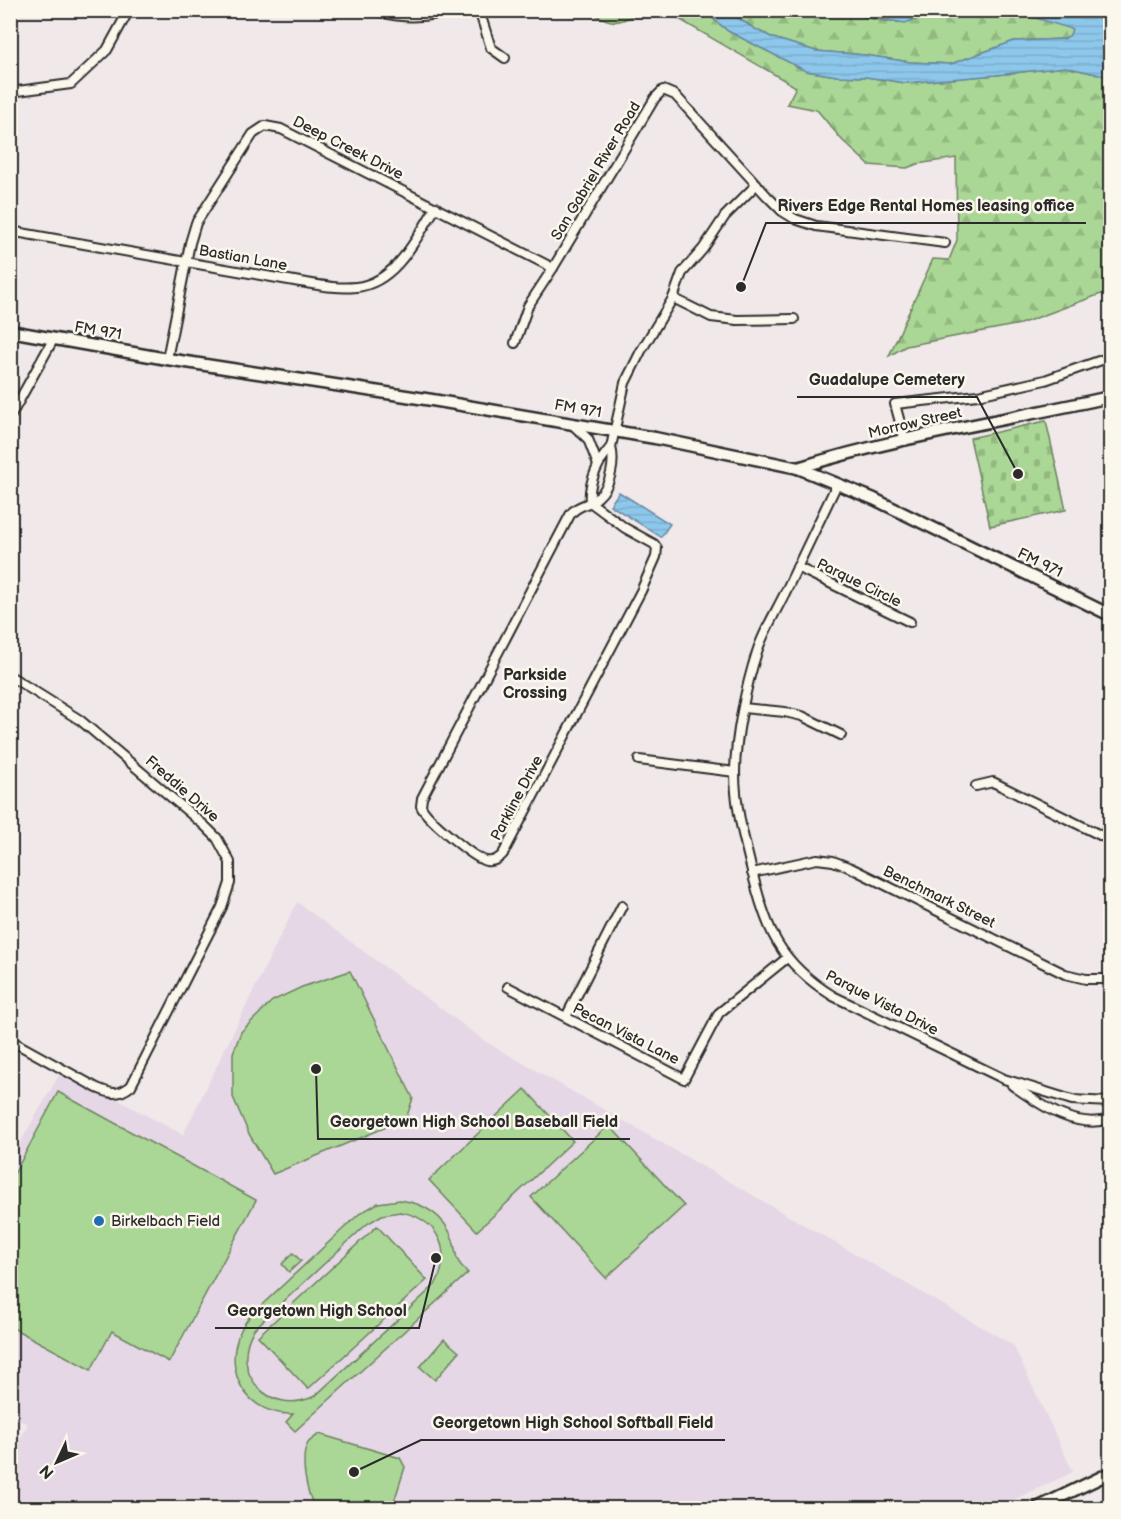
<svg xmlns="http://www.w3.org/2000/svg" width="1121" height="1519" font-family="'Balsamiq Sans',sans-serif">
<style>
.built{fill:#e5d7e5}
.forest{fill:url(#forest-firs);stroke:#6b8160;stroke-width:1.5}
.cemetery{fill:url(#cemetery-stones);stroke:#6b8160;stroke-width:1.5}
.park{fill:#abd796;stroke:#6b8160;stroke-width:1.5;fill-rule:evenodd}
.water{fill:url(#water-rules);stroke:#66899f;stroke-width:1.5}
.lines{fill:none;stroke-linecap:round;stroke-linejoin:round}
.street-casing{stroke:#2b2b2b;stroke-width:12}
.secondary-casing{stroke:#2b2b2b;stroke-width:15}
.street{stroke:#fbf7ec;stroke-width:8}
.secondary{stroke:#fbf7ec;stroke-width:10}
.poi-dot{fill:#1f6fb2;stroke:#fbf7ec;stroke-width:2}
.labels{text-anchor:middle;dominant-baseline:central;stroke-width:5;stroke-linejoin:round;paint-order:stroke}
.street-label{font-size:15px;fill:#2b2b2b;stroke:#fbf7ec}
.poi-label{font-size:15px;fill:#2b2b2b;stroke:#fbf7ec;text-anchor:start}
.neighbourhood-label{font-size:16px;font-weight:bold;fill:#2b2b2b;stroke:#fbf7ec}
.leader{fill:none;stroke:#2b2b2b;stroke-width:2}
.callout-dot{fill:#2b2b2b;stroke:#fbf7ec;stroke-width:2}
.callout-label{font-size:16px;text-anchor:middle;font-weight:bold;fill:#2b2b2b;stroke:#fbf7ec;stroke-width:5;stroke-linejoin:round;paint-order:stroke}
</style>
<defs>
<pattern id="forest-firs" width="22" height="20" patternUnits="userSpaceOnUse" patternTransform="scale(1.5)"><rect width="22" height="20" fill="#abd796"/><path d="M5 1l3.5 6h-7zM16 11l3.5 6h-7z" fill="#93b981"/></pattern>
<pattern id="cemetery-stones" width="16" height="16" patternUnits="userSpaceOnUse" patternTransform="scale(1.5)"><rect width="16" height="16" fill="#abd796"/><path d="M2 7V4a2 2 0 0 1 4 0v3zM10 15v-3a2 2 0 0 1 4 0v3z" fill="#93b981"/></pattern>
<pattern id="water-rules" width="6" height="5" patternUnits="userSpaceOnUse" patternTransform="scale(1.5)"><rect width="6" height="5" fill="#8dc8ec"/><path d="M0 2.5h6" fill="none" stroke="#7aaccb"/></pattern>
</defs>
<rect width="100%" height="100%" fill="#f1e8e9"/>
<filter id="ink" filterUnits="userSpaceOnUse"><feTurbulence type="fractalNoise" baseFrequency=".0167" numOctaves="2"/><feDisplacementMap in="SourceGraphic" scale="12" xChannelSelector="R" yChannelSelector="G"/><feConvolveMatrix kernelMatrix="1 2 1 2 8 2 1 2 1" color-interpolation-filters="sRGB"/></filter>
<g filter="url(#ink)">
<!-- built -->
<path class="built" d="M297 902 486 1042 1013 1345 1073 1472 996 1508H11V1456L28 1424 11 1415V1159L62 1070 183 1135Z"/>
<!-- forest -->
<g class="forest">
<path d="M587 11H642C614 26 615 24 587 11Z"/>
<path d="M665 11H704L728 31 806 71 837 76 866 77 905 83 996 75 1065 67 1110 77V292L1098 295 1020 324 906 346 889 356 933 259 949 260 957 240 956 158 917 164 907 168 869 165 842 140 817 110 787 104 796 87Z"/>
<path d="M727 11H844C860 16 894 26 911 21 920 19 928 11 937 11 978 7 1034 11 1073 29L1070 35 1064 39 1014 41 951 64 910 62 865 55 816 51 773 38 755 29Z"/>
</g>
<!-- cemetery -->
<path class="cemetery" d="M1046 421 1066 510 990 526 970 438Z"/>
<!-- park -->
<g class="park">
<path d="M350 971 413 1098 406 1119 273 1174 249 1134 233 1097V1053L241 1032 272 1001 302 987Z"/>
<path d="M525 1089 573 1141 477 1231 429 1180Z"/>
<path d="M58 1092 256 1200 169 1362 112 1331 91 1370 11 1327V1180Z"/>
<path d="M609 1125 684 1206 606 1278 531 1197Z"/>
<path d="M400 1200C424 1203 445 1216 453 1240 458 1258 453 1258 468 1273L295 1431 286 1422 293 1414C237 1416 216 1353 252 1314L359 1214 378 1203ZM400 1212C438 1218 454 1252 435 1285L315 1396C269 1418 228 1372 254 1329L367 1224 382 1215Z"/>
<path d="M377 1226 427 1280 308 1389 258 1336Z"/>
<path d="M293 1253 301 1261 289 1272 282 1264Z"/>
<path d="M444 1339 459 1352 435 1380 420 1367Z"/>
<path d="M319 1434 400 1458 405 1467 392 1508H315C307 1494 299 1459 308 1443 310 1440 316 1437 319 1434Z"/>
</g>
<!-- water -->
<g class="water">
<path d="M704 11H727L755 29 773 38 816 51 865 55 910 62 951 64 1014 41 1064 39 1070 35 1072 29 1022 14 984 11H1110V77L1065 67 996 75 905 83 866 77 837 76 806 71 728 31Z"/>
<path d="M844 11H935L905 23 857 15Z"/>
<path d="M619 492 670 524 661 537 610 505Z"/>
</g>
<g class="lines">
<defs>
<g id="street">
<path d="M375 10C403 21 430 16 459 10"/>
<path d="M479 10 491 48 505 58"/>
<path d="M10 92 71 84 107 50 129 10"/>
<path d="M10 231 300 282C319 285 337 289 356 287 396 283 417 237 436 207"/>
<path d="M673 298 711 317 737 320 794 319"/>
<path d="M515 343 528 306 553 268 655 98 663 90 675 95 767 196 782 211 795 219 816 226 945 243"/>
<path d="M167 359 190 243 196 223 253 134 265 126 281 129 553 268"/>
<path d="M10 417 54 338"/>
<path d="M573 425 588 439 598 465"/>
<path d="M905 441 895 404 978 395 1045 380 1110 357"/>
<path d="M837 484C819 521 802 558 784 595 775 613 763 633 757 652 746 686 735 738 735 773 735 806 744 839 752 871 766 930 780 963 833 996L1004 1079 1072 1100 1110 1102"/>
<path d="M590 502 625 528 654 544 657 548 656 557 641 591 503 854C498 860 493 862 486 861 473 858 425 817 421 806L422 798 570 515C577 504 589 506 598 497 611 486 615 462 611 447"/>
<path d="M590 502C588 483 598 461 611 447L625 383 641 351 673 298 682 273 703 249 725 216 757 184"/>
<path d="M797 567 910 622"/>
<path d="M10 676 80 720 205 826 217 838 230 862V883L222 907 131 1086C118 1096 111 1094 97 1088L10 1040"/>
<path d="M743 708 785 712 802 716 841 735"/>
<path d="M639 760 735 772"/>
<path d="M976 786 993 782 1110 840"/>
<path d="M752 873 817 859 833 861 851 868 1065 974 1086 979H1110"/>
<path d="M508 987 684 1079 719 1013 787 958"/>
<path d="M566 1017 622 906"/>
<path d="M1012 1085C1041 1105 1074 1130 1110 1119"/>
</g>
<g id="secondary">
<path d="M10 331 167 359 432 400 655 438 798 468 874 499 1110 615"/>
<path d="M798 468C900 436 1006 420 1110 397"/>
<path d="M1037 1508 1110 1473"/>
</g>
</defs>
<!-- street casing -->
<use href="#street" class="street-casing"/>
<!-- secondary casing -->
<use href="#secondary" class="secondary-casing"/>
<!-- street -->
<use href="#street" class="street"/>
<!-- secondary -->
<use href="#secondary" class="secondary"/>
</g>
</g>
<!-- markers -->
<circle class="poi-dot" cx="99" cy="1221" r="6"/>
<g class="labels">
<!-- street labels -->
<g class="street-label">
<text transform="translate(348 148) rotate(27)">Deep Creek Drive</text>
<text transform="translate(596 171) rotate(-59)">San Gabriel River Road</text>
<text transform="translate(243 258) rotate(10)">Bastian Lane</text>
<text transform="translate(98 331) rotate(10)">FM 971</text>
<text transform="translate(578 409) rotate(10)">FM 971</text>
<text transform="translate(915 423) rotate(-13)">Morrow Street</text>
<text transform="translate(1040 563) rotate(26)">FM 971</text>
<text transform="translate(859 583) rotate(26)">Parque Circle</text>
<text transform="translate(182 789) rotate(41)">Freddie Drive</text>
<text transform="translate(517 798) rotate(-62)">Parkline Drive</text>
<text transform="translate(939 897) rotate(26)">Benchmark Street</text>
<text transform="translate(882 1003) rotate(27)">Parque Vista Drive</text>
<text transform="translate(626 1034) rotate(27)">Pecan Vista Lane</text>
</g>
<!-- poi labels -->
<g class="poi-label">
<text x="111" y="1221">Birkelbach Field</text>
</g>
<!-- neighbourhood labels -->
<g class="neighbourhood-label">
<text x="535" y="675">Parkside<tspan x="535" dy="18">Crossing</tspan></text>
</g>
</g>
<!-- callouts -->
<path class="leader" d="M741 287L766 223H1086M1018 474L977 397H797M316 1069L318 1139H630M436 1258L419 1328H215M354 1472L421 1440H725"/>
<g class="callout-dot">
<circle cx="741" cy="287" r="6"/>
<circle cx="1018" cy="474" r="6"/>
<circle cx="316" cy="1069" r="6"/>
<circle cx="436" cy="1258" r="6"/>
<circle cx="354" cy="1472" r="6"/>
</g>
<g class="callout-label">
<text x="926" y="211">Rivers Edge Rental Homes leasing office</text>
<text x="887" y="385">Guadalupe Cemetery</text>
<text x="474" y="1127">Georgetown High School Baseball Field</text>
<text x="317" y="1316">Georgetown High School</text>
<text x="573" y="1428">Georgetown High School Softball Field</text>
</g>
<!-- margin -->
<rect width="1121" height="1519" fill="none" stroke="#fbf7ec" stroke-width="36"/>
<rect x="18" y="18" width="1085" height="1483" fill="none" stroke="#2b2b2b" stroke-width="2" filter="url(#ink)"/>
<!-- north arrow -->
<g transform="translate(57 1462) rotate(226)" stroke="#fbf7ec" stroke-width="4.5" paint-order="stroke">
<path d="M0-4.5L10 22L0 15L-10 22Z" fill="#2b2b2b"/>
<text y="-9" font-size="16" font-weight="bold" text-anchor="middle" fill="#2b2b2b">N</text>
</g>
</svg>
